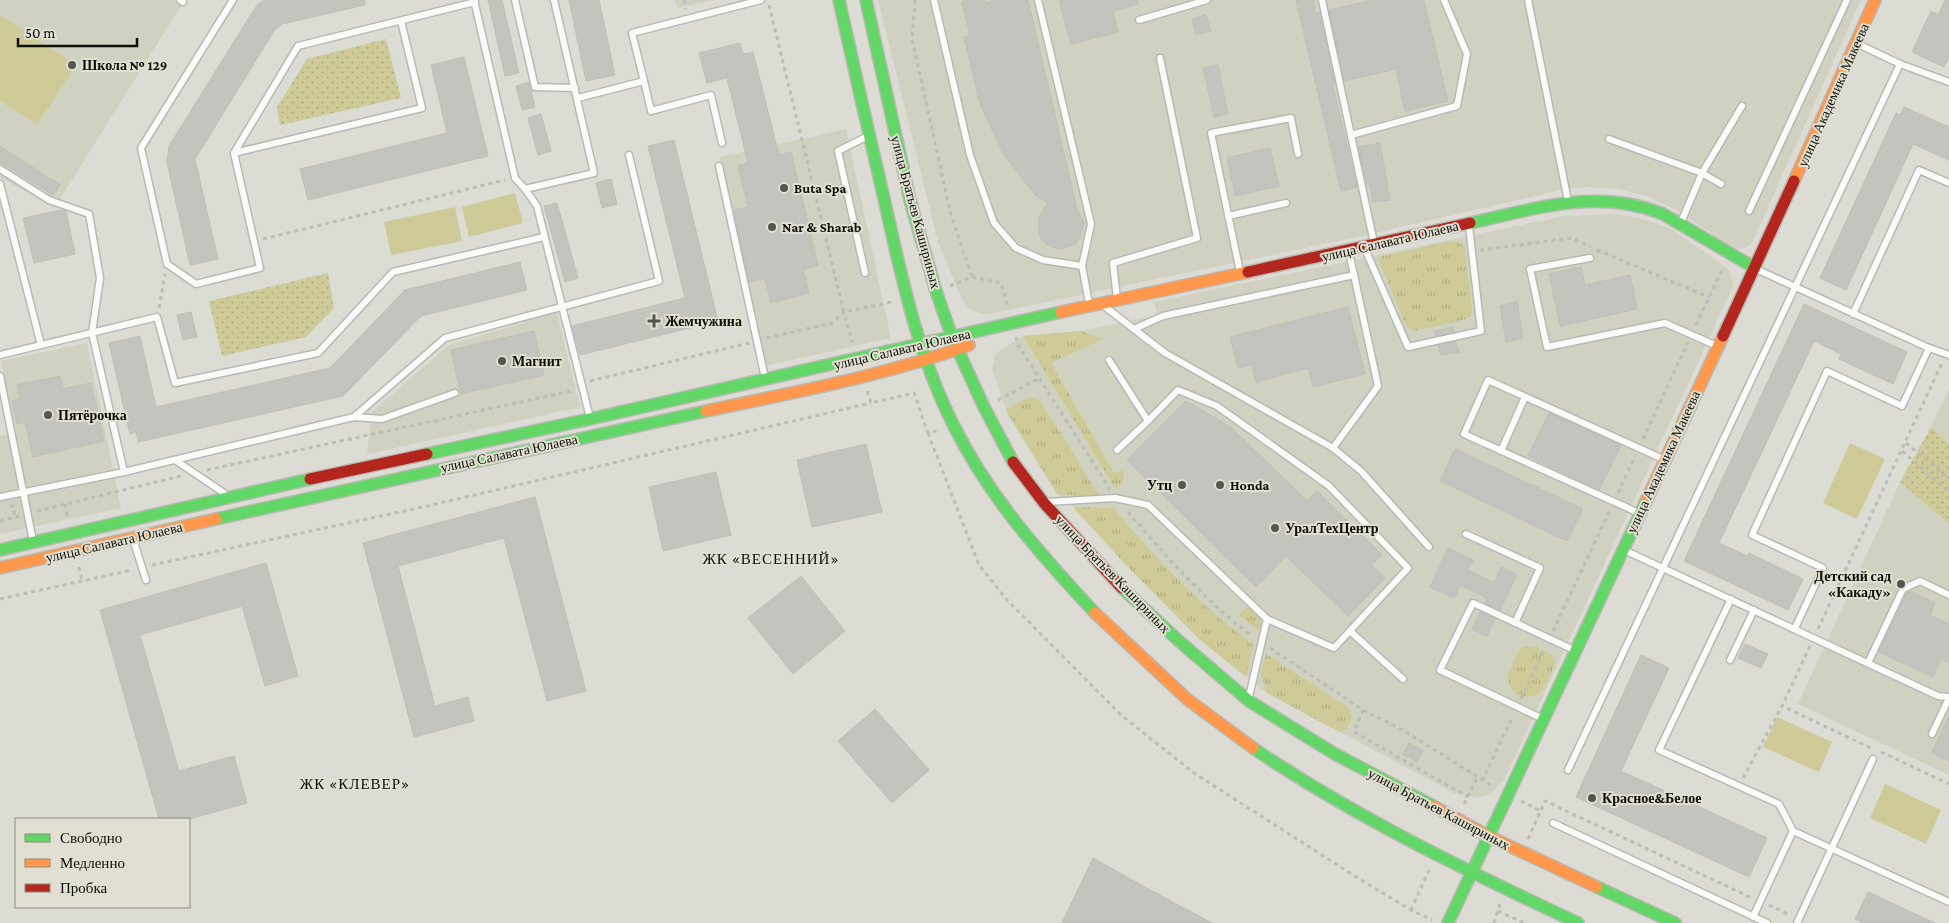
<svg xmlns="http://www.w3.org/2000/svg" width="1949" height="923" font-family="'Crimson Pro',serif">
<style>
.built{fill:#d1d1c1}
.grass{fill:url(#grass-tufts)}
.park{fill:url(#park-dots)}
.pitch{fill:#cfcb99}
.building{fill:#c4c4be;stroke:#bfbfb8}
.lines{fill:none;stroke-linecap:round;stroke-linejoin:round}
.lane-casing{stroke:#b9b9b3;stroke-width:9}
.fast-casing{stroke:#b9b9b3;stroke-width:14}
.slow-casing{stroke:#b9b9b3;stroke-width:14}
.jam-casing{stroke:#b9b9b3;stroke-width:14}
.path{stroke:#bcbcb9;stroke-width:3;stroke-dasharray:4 4;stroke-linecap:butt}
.lane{stroke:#fafaf9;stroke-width:6}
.fast{stroke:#63d668;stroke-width:11}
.slow{stroke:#ff974d;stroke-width:11}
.jam{stroke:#b3261e;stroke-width:11}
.poi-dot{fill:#565650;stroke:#e0dfd1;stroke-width:2}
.labels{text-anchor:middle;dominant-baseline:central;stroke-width:4;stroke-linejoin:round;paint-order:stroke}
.poi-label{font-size:14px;font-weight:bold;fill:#0e0e09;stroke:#e0dfd1;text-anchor:start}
.street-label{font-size:14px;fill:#0e0e09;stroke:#e0dfd1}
.neighbourhood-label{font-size:15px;letter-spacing:1px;fill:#0e0e09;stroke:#e0dfd1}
</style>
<defs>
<pattern id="grass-tufts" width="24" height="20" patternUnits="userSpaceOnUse" patternTransform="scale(1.25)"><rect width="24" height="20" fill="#cfcb99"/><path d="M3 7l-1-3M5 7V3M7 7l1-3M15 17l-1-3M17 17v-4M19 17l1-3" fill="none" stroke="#b1ad82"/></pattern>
<pattern id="park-dots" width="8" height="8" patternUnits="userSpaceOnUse" patternTransform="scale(1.25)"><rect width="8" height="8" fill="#cfcb99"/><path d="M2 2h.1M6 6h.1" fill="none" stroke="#b1ad82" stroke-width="1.8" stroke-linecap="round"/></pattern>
</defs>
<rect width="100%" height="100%" fill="#dcdcd4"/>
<!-- built -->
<g class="built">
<path d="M0 0H185L54 208 0 177Z"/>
<path d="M675 0H714L677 8Z"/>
<path d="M878 0H1861L1752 243 1743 249 1734 248 1675 209 1649 197 1618 189 1590 187 1566 189 1353 238 984 315 968 308 960 295 938 242Z"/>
<path d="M846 129 891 338 765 366 720 157Z"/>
<path d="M1617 214 1647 220 1673 230 1727 268 1732 276 1733 287 1504 780 1490 794 1478 798 1454 793 1267 693 1199 639 1129 568 1073 507 1057 494 1008 416 992 369 996 353 1023 336 1081 331 1157 315 1154 302 1564 216Z"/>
<path d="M557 313 580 407 367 454 372 412 449 345Z"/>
<path d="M87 343 121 508 0 534V436L16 432 1 361Z"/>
<path d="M1949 389V449L1929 431Z"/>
<path d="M1900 482 1949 524V775L1798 704Z"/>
</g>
<!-- grass -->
<g class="grass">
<path d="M1453 241 1460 243 1465 247 1472 309 1471 316 1466 319 1415 331 1407 327 1378 259 1382 256Z"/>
<path d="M1081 331 1103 339 1051 363 1114 473 1123 470 1124 480 1119 487H1114L1023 336Z"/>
<path d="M1029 397 1038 400 1042 403 1100 497 1057 494 1006 410Z"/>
<path d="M1073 507 1114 508C1155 559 1201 606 1254 645L1246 677 1199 639 1129 568Z"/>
<path d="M1246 608H1251L1259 612 1261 619 1259 631 1238 615Z"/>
<path d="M1525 646C1537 646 1547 650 1555 659V663C1551 673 1546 688 1538 694 1527 702 1509 693 1508 680 1507 673 1511 667 1514 661 1517 655 1518 649 1525 646Z"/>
<path d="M1266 654 1348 707C1354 717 1351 729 1339 732L1267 693 1261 675Z"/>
</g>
<!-- park -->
<g class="park">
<path d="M386 39 401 98 280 125 277 107 307 59Z"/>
<path d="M328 273 334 308 306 337 222 356 209 301Z"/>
<path d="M1931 427 1949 444V524L1900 482Z"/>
</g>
<!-- pitch -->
<g class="pitch">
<path d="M0 15 76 65 37 125 0 101Z"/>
<path d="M515 193 523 223 469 237 462 207Z"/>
<path d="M455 207 462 241 391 255 384 222Z"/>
<path d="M1850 443 1885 459 1857 519 1823 503Z"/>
<path d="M1777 717 1832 742 1819 772 1763 747Z"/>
<path d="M1885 784 1941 810 1926 844 1870 818Z"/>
</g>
<!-- building -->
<g class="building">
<path d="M266 0H364L365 5 282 24 274 31 195 159 218 259 190 265 167 162 169 146 250 16 258 4Z"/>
<path d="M488 0H502L519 73 505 76Z"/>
<path d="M569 0H599L615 75 586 81Z"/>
<path d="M968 0H984L986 3 995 0H1028L1077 209 1084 222 1080 238 1075 244 1068 247 1060 249 1052 247 1045 243 1040 237 1038 222 1040 215 1048 203 1035 195 1003 153 980 104 964 37 970 35 962 2Z"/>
<path d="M1059 0H1138V4L1113 11 1118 32 1071 44Z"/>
<path d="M1296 0H1313L1316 13 1320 12 1335 83H1332L1357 187 1341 191Z"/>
<path d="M1373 0H1424L1448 101 1405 111 1396 69 1344 81 1329 10Z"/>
<path d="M1945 0H1949V57L1944 67 1912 52 1931 11 1938 15Z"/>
<path d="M1206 15 1211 31 1196 35 1192 19Z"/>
<path d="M740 43 743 54 753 52 779 155 791 152 818 265 803 269 809 293 771 303 765 278 749 282 734 210 748 207 738 166 748 163 727 78 707 83 699 53Z"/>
<path d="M464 57 488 156 308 200 300 169 447 133 431 65Z"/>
<path d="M1218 65 1228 114 1214 117 1203 68Z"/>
<path d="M529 82 535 107 522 110 516 86Z"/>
<path d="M1904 107 1949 127V160L1913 144 1846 290 1820 278 1896 113 1900 115Z"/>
<path d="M541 114 551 151 538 155 528 118Z"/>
<path d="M674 140 718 321 580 355 572 326 685 298 648 146Z"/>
<path d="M1380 143 1390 200 1373 202 1370 184 1367 185 1358 147Z"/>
<path d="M0 146 60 185 53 195 0 162Z"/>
<path d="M1270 148 1279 186 1235 196 1227 158Z"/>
<path d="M611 179 617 204 602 208 596 183Z"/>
<path d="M557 203 578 278 565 282 544 206Z"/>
<path d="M61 210 66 211 75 254 34 263 23 218Z"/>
<path d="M520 262 527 290 421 316 343 396 138 442 136 432 130 434 109 343 140 336 156 407 330 368 405 290Z"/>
<path d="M1581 267 1585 285 1630 275 1637 309 1560 326 1549 274Z"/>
<path d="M1517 301 1523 338 1506 342 1500 306Z"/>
<path d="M1804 304 1907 352 1893 384 1839 359 1841 354 1814 341 1719 543 1747 556 1749 553 1803 579 1788 610 1684 561Z"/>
<path d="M1348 307 1365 374 1313 387 1308 368 1256 382 1252 365 1238 368 1230 337Z"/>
<path d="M191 312 197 337 183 340 177 315Z"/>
<path d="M1453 327 1454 332 1436 336 1435 331Z"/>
<path d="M534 331 544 375 461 394 451 350Z"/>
<path d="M1456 342 1459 352 1441 355 1438 345Z"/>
<path d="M60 376 63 389 91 383 104 441 33 457 25 422 17 424 12 401 20 399 17 385Z"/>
<path d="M1186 401 1231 427 1307 501 1317 491 1382 555 1372 565 1385 578 1348 616 1286 556 1256 587 1127 460Z"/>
<path d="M1549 413 1621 445 1599 490 1528 456Z"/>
<path d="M866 444 882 512 812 527 797 460Z"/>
<path d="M1455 449 1583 509 1567 541 1440 481Z"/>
<path d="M716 472 731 535 663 551 649 487Z"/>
<path d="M535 497 586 691 547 701 504 538 398 566 435 706 468 697 474 721 414 737 363 543Z"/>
<path d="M1448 548 1473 560 1468 570 1494 583 1501 567 1517 575 1500 610 1485 603 1487 598 1461 585 1454 598 1430 587Z"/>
<path d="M266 563 298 676 265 686 242 606 140 635 179 771 234 756 247 803 190 819H159L100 610Z"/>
<path d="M801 576 845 631 793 674 748 618Z"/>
<path d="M1910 591 1935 603 1930 615 1949 624V662L1941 659 1933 677 1879 652 1907 593Z"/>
<path d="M1480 612 1495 619 1487 636 1472 629Z"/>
<path d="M1745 644 1768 654 1761 668 1738 658Z"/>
<path d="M1641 655 1669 668 1621 771 1767 838 1749 877 1576 797Z"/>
<path d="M875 709 929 770 892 803 838 741Z"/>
<path d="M1949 715V761L1932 753Z"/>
<path d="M1409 743 1423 751 1417 762 1403 754Z"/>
<path d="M1093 858 1143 886 1212 923H1062Z"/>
<path d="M1868 892 1879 897 1935 923H1863L1855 919Z"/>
</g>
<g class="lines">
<defs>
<g id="lane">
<path d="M180 0 183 2"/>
<path d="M233 0 141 148 167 264 196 284 260 268 234 153 298 46 475 2"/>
<path d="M474 0 515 178 525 189 537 206 590 418"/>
<path d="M515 0 535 87 575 88"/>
<path d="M934 0 970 155 994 223 1016 248 1043 260 1082 266 1089 303"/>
<path d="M1038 0 1091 224 1082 266"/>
<path d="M1322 0 1374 243"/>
<path d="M1528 0 1568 201"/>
<path d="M1139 20 1207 0"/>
<path d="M1858 44 1900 64 1949 82"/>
<path d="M644 81 651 111 711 95 722 143"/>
<path d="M578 98 644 81 632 33 761 0"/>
<path d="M1351 135 1457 106 1467 54 1444 0"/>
<path d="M1609 139 1702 173 1721 184"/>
<path d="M234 153 422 108 401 21"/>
<path d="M719 166 765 378"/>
<path d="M0 169 49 200 89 214 100 278 92 333 124 472"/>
<path d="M0 184 41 345"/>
<path d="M525 189 594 173 554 0"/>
<path d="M1749 211 1847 0"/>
<path d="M1228 216 1286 203"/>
<path d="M1682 220 1702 173 1742 106"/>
<path d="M1365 249 1408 347 1481 331 1469 226"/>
<path d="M1590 258 1530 269 1547 347 1665 323 1717 346"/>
<path d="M1756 269 1929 348 1949 355"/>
<path d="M1240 272 1211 133 1291 118 1298 154"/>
<path d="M865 273 838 151 868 136"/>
<path d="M1117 299 1113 263 1197 238 1160 58"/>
<path d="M1104 306 1165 353 1333 448 1361 471 1429 547"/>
<path d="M1853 314 1919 170 1949 183"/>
<path d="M1134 329 1163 316 1354 275"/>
<path d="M0 355 157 317 175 383 318 353 393 272 544 237"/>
<path d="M1109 360 1148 421 1117 450"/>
<path d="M0 376 33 541"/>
<path d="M354 417 382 419 455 393"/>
<path d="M1148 421 1178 390 1217 406 1329 486 1408 568 1334 648 1267 619"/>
<path d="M1333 448 1378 386 1349 252"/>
<path d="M1501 451 1525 397"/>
<path d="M175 460 224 493"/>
<path d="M0 497 124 472 354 417 445 338 659 281 629 155"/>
<path d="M1047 502 1115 498 1148 505 1267 619 1249 697"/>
<path d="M1639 513 1464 434 1488 380 1663 459"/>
<path d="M1466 534 1540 568 1515 623"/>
<path d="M133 539 146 580"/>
<path d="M1624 550 1938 696 1949 697"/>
<path d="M1731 599 1659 750 1779 804 1793 831 1949 902"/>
<path d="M1795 628 1823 568 1752 535 1827 371 1902 406 1929 348"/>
<path d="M1350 631 1403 679"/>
<path d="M1730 660 1754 610"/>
<path d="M1868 663 1903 589 1920 581 1949 595"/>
<path d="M1541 718 1440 670 1473 603 1574 650"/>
<path d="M1932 734 1949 698"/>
<path d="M1568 770 1900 64"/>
<path d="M1553 823 1767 923"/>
<path d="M1753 917 1793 831"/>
<path d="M1797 923 1873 759"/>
</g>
<g id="fast">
<path d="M839 0C854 68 869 135 885 203 902 280 918 355 954 426 989 497 1042 556 1095 613"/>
<path d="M866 0 910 200 936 291 952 337 984 407 1013 462"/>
<path d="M1470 223C1537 209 1596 187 1663 214L1755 268"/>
<path d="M427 454 590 419 1061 312"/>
<path d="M216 519 706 411"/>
<path d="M0 550 310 479"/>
<path d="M1122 588 1180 642 1249 701 1335 754 1433 806"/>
<path d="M1253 748C1355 817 1467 871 1578 923"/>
<path d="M1597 887 1675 923"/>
<path d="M1448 923 1647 499"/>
</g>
<g id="slow">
<path d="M1794 181 1875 0"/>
<path d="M1061 312 1248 272"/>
<path d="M706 411C795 392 884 376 969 345"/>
<path d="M1647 499 1723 336"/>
<path d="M0 568 216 519"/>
<path d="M1095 613 1187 699 1253 748"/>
<path d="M1433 806 1488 836 1597 887"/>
</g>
<g id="jam">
<path d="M1248 272 1470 223"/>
<path d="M1723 336 1794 181"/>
<path d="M1013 462 1044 503 1122 588"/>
<path d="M310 479 427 454"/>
</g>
</defs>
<!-- lane casing -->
<use href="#lane" class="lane-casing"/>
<!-- fast casing -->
<use href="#fast" class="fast-casing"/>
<!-- slow casing -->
<use href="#slow" class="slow-casing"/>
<!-- jam casing -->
<use href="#jam" class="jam-casing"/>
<!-- path -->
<g class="path">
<path d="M684 0 686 9"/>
<path d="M915 0 912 39 951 215 972 277"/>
<path d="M769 5 844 312 891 302"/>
<path d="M263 239 505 180"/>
<path d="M1480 250 1571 238 1591 247"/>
<path d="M1597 250 1709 297"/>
<path d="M950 286 972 277 1001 283 1008 307"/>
<path d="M159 308 165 274"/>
<path d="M1696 325 1723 268"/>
<path d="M1016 337 1018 345 1110 489"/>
<path d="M767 338 832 323 844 312 852 342"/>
<path d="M590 381 749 343"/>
<path d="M867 391 871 403 914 393 928 433 937 431"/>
<path d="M998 400 1040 378"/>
<path d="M928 433 979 565 1008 601 1121 715 1194 773 1353 875 1411 910 1432 920"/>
<path d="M1643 439 1688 342"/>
<path d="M1906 443 1949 479"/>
<path d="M1902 451 1949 492"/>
<path d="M207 470 572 391"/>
<path d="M1618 493 1635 456"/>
<path d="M65 504 68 519"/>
<path d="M10 506H13L15 517"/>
<path d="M37 511 181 476"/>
<path d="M1128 512C1166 556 1205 601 1252 636"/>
<path d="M0 521 19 516"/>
<path d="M152 565 423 507 871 403"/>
<path d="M79 567 82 581"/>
<path d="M0 599 132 570"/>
<path d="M1818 629 1942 363"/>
<path d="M1553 631 1610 510"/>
<path d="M1810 646 1782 706 1873 749"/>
<path d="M1270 648 1363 710 1401 729 1494 787"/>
<path d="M1521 699 1545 648"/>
<path d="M1363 710 1354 732 1468 797"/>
<path d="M1881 752 1949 784"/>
<path d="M1743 778 1782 706"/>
<path d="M1482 781 1513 716"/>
<path d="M1521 801 1541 811"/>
<path d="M1464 804 1477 778"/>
<path d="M1528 839 1545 801 1752 898"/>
<path d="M1769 905 1790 915"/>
<path d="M1411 910 1429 870"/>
<path d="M1498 911 1524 923"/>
<path d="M1494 923 1500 904"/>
</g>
<!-- lane -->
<use href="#lane" class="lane"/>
<!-- fast -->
<use href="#fast" class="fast"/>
<!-- slow -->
<use href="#slow" class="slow"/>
<!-- jam -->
<use href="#jam" class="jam"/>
</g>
<!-- markers -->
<g class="poi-dot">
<circle cx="72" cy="65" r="5"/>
<circle cx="784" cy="188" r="5"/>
<circle cx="772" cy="227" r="5"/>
<path d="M651.5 313.5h5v5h5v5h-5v5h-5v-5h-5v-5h5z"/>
<circle cx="502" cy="361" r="5"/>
<circle cx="48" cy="415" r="5"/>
<circle cx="1182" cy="485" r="5"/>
<circle cx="1220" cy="485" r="5"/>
<circle cx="1275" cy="528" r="5"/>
<circle cx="1901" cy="584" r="5"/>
<circle cx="1592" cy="798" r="5"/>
</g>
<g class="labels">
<!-- poi labels -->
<g class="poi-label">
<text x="82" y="65">Школа № 129</text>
<text x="794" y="188">Buta Spa</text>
<text x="782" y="227">Nar &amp; Sharab</text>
<text x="665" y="321">Жемчужина</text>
<text x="512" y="361">Магнит</text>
<text x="58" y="415">Пятёрочка</text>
<text x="1172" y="485" text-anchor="end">Утц</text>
<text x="1230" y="485">Honda</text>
<text x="1285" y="528">УралТехЦентр</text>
<text x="1891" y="576" text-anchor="end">Детский сад<tspan x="1891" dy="16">«Какаду»</tspan></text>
<text x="1602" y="798">Красное&amp;Белое</text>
</g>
<!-- street labels -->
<g class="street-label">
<text transform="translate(1833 95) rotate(-66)">улица Академика Макеева</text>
<text transform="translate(916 212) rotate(75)">улица Братьев Кашириных</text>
<text transform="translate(1390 241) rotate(-13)">улица Салавата Юлаева</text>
<text transform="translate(902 349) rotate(-13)">улица Салавата Юлаева</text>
<text transform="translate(509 453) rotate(-12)">улица Салавата Юлаева</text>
<text transform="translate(1663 462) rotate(-65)">улица Академика Макеева</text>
<text transform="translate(114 542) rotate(-13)">улица Салавата Юлаева</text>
<text transform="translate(1113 574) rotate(46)">улица Братьев Кашириных</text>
<text transform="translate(1439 809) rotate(28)">улица Братьев Кашириных</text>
</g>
<!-- neighbourhood labels -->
<g class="neighbourhood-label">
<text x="771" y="559">ЖК «ВЕСЕННИЙ»</text>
<text x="355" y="784">ЖК «КЛЕВЕР»</text>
</g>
</g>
<!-- legend -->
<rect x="15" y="818" width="175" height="90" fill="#e0dfd1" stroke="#8c8b81"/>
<rect x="25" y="834" width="25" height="8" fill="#63d668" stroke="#8c8b81"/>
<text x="60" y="843" font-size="15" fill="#0e0e09">Свободно</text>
<rect x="25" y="859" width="25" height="8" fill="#ff974d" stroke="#8c8b81"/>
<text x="60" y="868" font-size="15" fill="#0e0e09">Медленно</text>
<rect x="25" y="884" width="25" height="8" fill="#b3261e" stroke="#8c8b81"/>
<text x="60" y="893" font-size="15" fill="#0e0e09">Пробка</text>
<!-- scale -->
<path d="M18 38v8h119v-8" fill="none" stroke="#0e0e09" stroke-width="2.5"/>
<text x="25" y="38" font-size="15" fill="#0e0e09" stroke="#e0dfd1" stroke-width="4" paint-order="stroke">50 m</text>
</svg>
